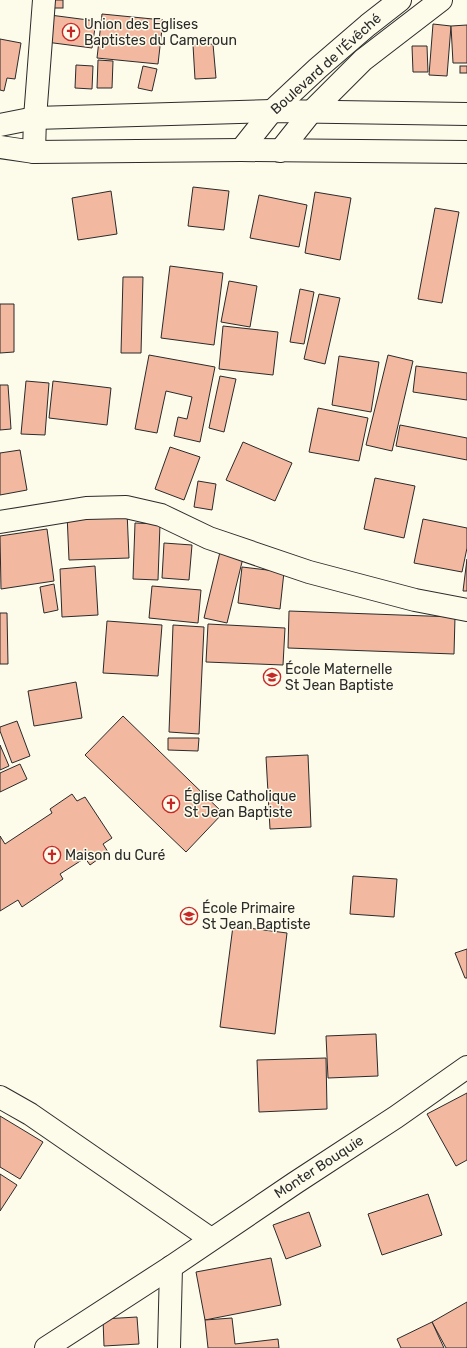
<svg xmlns="http://www.w3.org/2000/svg" width="467" height="1348" font-family="Rubik,sans-serif">
<style>
.building{fill:#f2b8a0;stroke:#2b2b2b}
.lines{fill:none;stroke-linecap:round;stroke-linejoin:round}
.street-casing{stroke:#2b2b2b;stroke-width:24}
.primary-casing{stroke:#2b2b2b;stroke-width:24}
.highway-casing{stroke:#2b2b2b;stroke-width:24}
.street{stroke:#fdfbea;stroke-width:22}
.primary{stroke:#fdfbea;stroke-width:22}
.highway{stroke:#fdfbea;stroke-width:22}
.labels{text-anchor:middle;dominant-baseline:central;stroke-width:3;stroke-linejoin:round;paint-order:stroke}
.poi-label{font-size:14px;fill:#2b2b2b;stroke:#fdfbea;text-anchor:start}
.street-label{font-size:14px;fill:#2b2b2b;stroke:#fdfbea}
</style>
<rect width="100%" height="100%" fill="#fdfbea"/>
<!-- building -->
<g class="building">
<rect x="49" y="0" width="14" height="8"/>
<path d="M102 14 163 20 158 64 97 58Z"/>
<path d="M50 15 96 21 92 48 46 42Z"/>
<path d="M433 24 451 26 447 76 429 75Z"/>
<path d="M467 25V63H453L451 26Z"/>
<path d="M0 39 21 43 15 79 7 78 4 91 0 90Z"/>
<path d="M213 44 216 78 195 79 193 45Z"/>
<path d="M412 46H427L428 72H413Z"/>
<path d="M98 60 113 61 112 88H97Z"/>
<path d="M76 65 93 66 92 89 75 88Z"/>
<path d="M143 66 157 69 152 91 138 88Z"/>
<rect x="460" y="66" width="7" height="7"/>
<path d="M193 187 229 191 224 230 188 226Z"/>
<path d="M111 191 117 234 78 240 72 198Z"/>
<path d="M315 192 351 198 340 260 305 253Z"/>
<path d="M259 195 307 205 299 247 250 238Z"/>
<path d="M435 208 459 212 442 303 418 299Z"/>
<path d="M170 266 223 273 214 345 161 338Z"/>
<path d="M123 277H143L141 353H121Z"/>
<path d="M229 281 257 286 250 327 221 322Z"/>
<path d="M300 289 314 292 304 344 290 342Z"/>
<path d="M319 294 340 298 325 364 304 359Z"/>
<path d="M0 304H14V352L0 353Z"/>
<path d="M223 326 278 332 273 375 219 369Z"/>
<path d="M149 355 215 367 200 442 174 436 178 417 187 419 192 397 166 391 157 433 135 429Z"/>
<path d="M388 355 413 361 392 451 366 445Z"/>
<path d="M339 356 379 362 371 412 332 405Z"/>
<path d="M416 366 467 373V400L413 392Z"/>
<path d="M220 376 236 379 224 432 209 428Z"/>
<path d="M26 381 49 383 45 435 21 434Z"/>
<path d="M53 381 111 388 107 425 49 418Z"/>
<path d="M0 385H8L11 429 0 430Z"/>
<path d="M318 408 368 418 359 461 309 452Z"/>
<path d="M400 425 467 438V460L396 446Z"/>
<path d="M243 442 292 463 275 501 226 480Z"/>
<path d="M170 447 200 457 184 500 155 489Z"/>
<path d="M20 450 27 490 0 495V453Z"/>
<path d="M375 478 415 486 404 538 364 529Z"/>
<path d="M198 481 216 484 212 510 194 507Z"/>
<path d="M127 511 129 558 69 560 67 514Z"/>
<path d="M423 519 467 528V548L462 572 414 563Z"/>
<path d="M135 523 160 524 158 580 133 579Z"/>
<path d="M47 529 54 581 1 589 0 536Z"/>
<path d="M164 543 192 545 189 580 162 578Z"/>
<path d="M220 552 243 558 227 623 204 618Z"/>
<path d="M467 559V591H463Z"/>
<path d="M95 566 98 615 62 617 60 569Z"/>
<path d="M242 567 284 572 280 609 238 603Z"/>
<path d="M54 584 58 610 44 613 40 587Z"/>
<path d="M152 586 201 590 198 623 149 618Z"/>
<path d="M289 611 455 617 454 654 288 648Z"/>
<path d="M0 613H7L8 664H0Z"/>
<path d="M107 621 162 625 158 676 103 673Z"/>
<path d="M208 624 285 628 283 665 206 662Z"/>
<path d="M173 625 204 627 199 734 169 732Z"/>
<path d="M76 682 82 718 34 726 28 691Z"/>
<path d="M123 716 223 813 186 852 85 755Z"/>
<path d="M17 721 30 756 12 763 0 731V727Z"/>
<path d="M168 738H199L198 751 168 750Z"/>
<path d="M0 745 9 766 0 770Z"/>
<path d="M308 755 311 827 270 829 266 757Z"/>
<path d="M20 764 27 779 0 792V773Z"/>
<path d="M72 794 77 801 85 797 112 838 103 844 108 852 90 865 85 858 60 874 63 879 22 907 18 900 0 911V836L5 844 52 813 50 809Z"/>
<path d="M353 876 397 879 394 917 350 914Z"/>
<path d="M233 926 287 933 275 1034 220 1027Z"/>
<path d="M467 949V978H465L455 953Z"/>
<path d="M376 1034 378 1076 328 1078 326 1036Z"/>
<path d="M326 1058 327 1109 259 1112 257 1060Z"/>
<path d="M467 1093V1160L456 1166 427 1114Z"/>
<path d="M0 1116 43 1142 20 1179 0 1167Z"/>
<path d="M0 1174 17 1185 0 1211Z"/>
<path d="M428 1194 442 1235 382 1255 368 1214Z"/>
<path d="M309 1212 321 1246 286 1259 273 1225Z"/>
<path d="M271 1258 281 1305 205 1320 196 1272Z"/>
<path d="M467 1302V1348H446L432 1322Z"/>
<path d="M137 1317 139 1344 104 1346 103 1319Z"/>
<path d="M232 1318 235 1344 278 1339 279 1348H208L205 1320Z"/>
<path d="M432 1322 444 1348H401L397 1339Z"/>
</g>
<g class="lines">
<defs>
<g id="street">
<path d="M34 152 35 118 44 0"/>
<path d="M0 522 86 508 126 507 161 515 209 538 309 572 415 600 467 610"/>
<path d="M0 1097 30 1114 211 1239"/>
<path d="M46 1348 171 1267 295 1183 396 1117 467 1067"/>
<path d="M169 1348 171 1267"/>
</g>
<g id="primary">
<path d="M241 150 272 111 318 68 368 25 400 0"/>
<path d="M280 151 311 112 363 60 441 0"/>
</g>
<g id="highway">
<path d="M0 125 35 118 272 111 467 114"/>
<path d="M0 147 34 152 241 150 467 152"/>
</g>
</defs>
<!-- street casing -->
<use href="#street" class="street-casing"/>
<!-- primary casing -->
<use href="#primary" class="primary-casing"/>
<!-- highway casing -->
<use href="#highway" class="highway-casing"/>
<!-- street -->
<use href="#street" class="street"/>
<!-- primary -->
<use href="#primary" class="primary"/>
<!-- highway -->
<use href="#highway" class="highway"/>
</g>
<!-- icons -->
<defs>
<symbol id="church-ring" viewBox="-11 -11 22 22"><circle r="9.5" fill="#fdfbea" stroke="#c62828" stroke-width="1.5"/><path d="M-1.2-6h2.4v3.5h3.3v2.4h-3.3V6h-2.4V-.1h-3.3v-2.4h3.3Z" fill="#c62828"/></symbol>
<symbol id="school-ring" viewBox="-11 -11 22 22"><circle r="9.5" fill="#fdfbea" stroke="#c62828" stroke-width="1.5"/><path d="M0-5L7-2L0 1L-7-2ZM-4 1L0 2.5L4 1V4Q0 6-4 4Z" fill="#c62828"/></symbol>
</defs>
<g fill-rule="evenodd">
<use href="#church-ring" x="61" y="22" width="20" height="20"/>
<use href="#school-ring" x="262" y="667" width="20" height="20"/>
<use href="#church-ring" x="161" y="794" width="20" height="20"/>
<use href="#church-ring" x="42" y="845" width="20" height="20"/>
<use href="#school-ring" x="179" y="906" width="20" height="20"/>
</g>
<g class="labels">
<!-- poi labels -->
<g class="poi-label">
<text x="84" y="24">Union des Eglises<tspan x="84" dy="16">Baptistes du Cameroun</tspan></text>
<text x="285" y="669">École Maternelle<tspan x="285" dy="16">St Jean Baptiste</tspan></text>
<text x="184" y="796">Église Catholique<tspan x="184" dy="16">St Jean Baptiste</tspan></text>
<text x="65" y="855">Maison du Curé</text>
<text x="202" y="908">École Primaire<tspan x="202" dy="16">St Jean Baptiste</tspan></text>
</g>
<!-- street labels -->
<g class="street-label">
<text transform="translate(326 64) rotate(-42)">Boulevard de l'Évêché</text>
<text transform="translate(319 1167) rotate(-33)">Monter Bouquie</text>
</g>
</g>
</svg>
